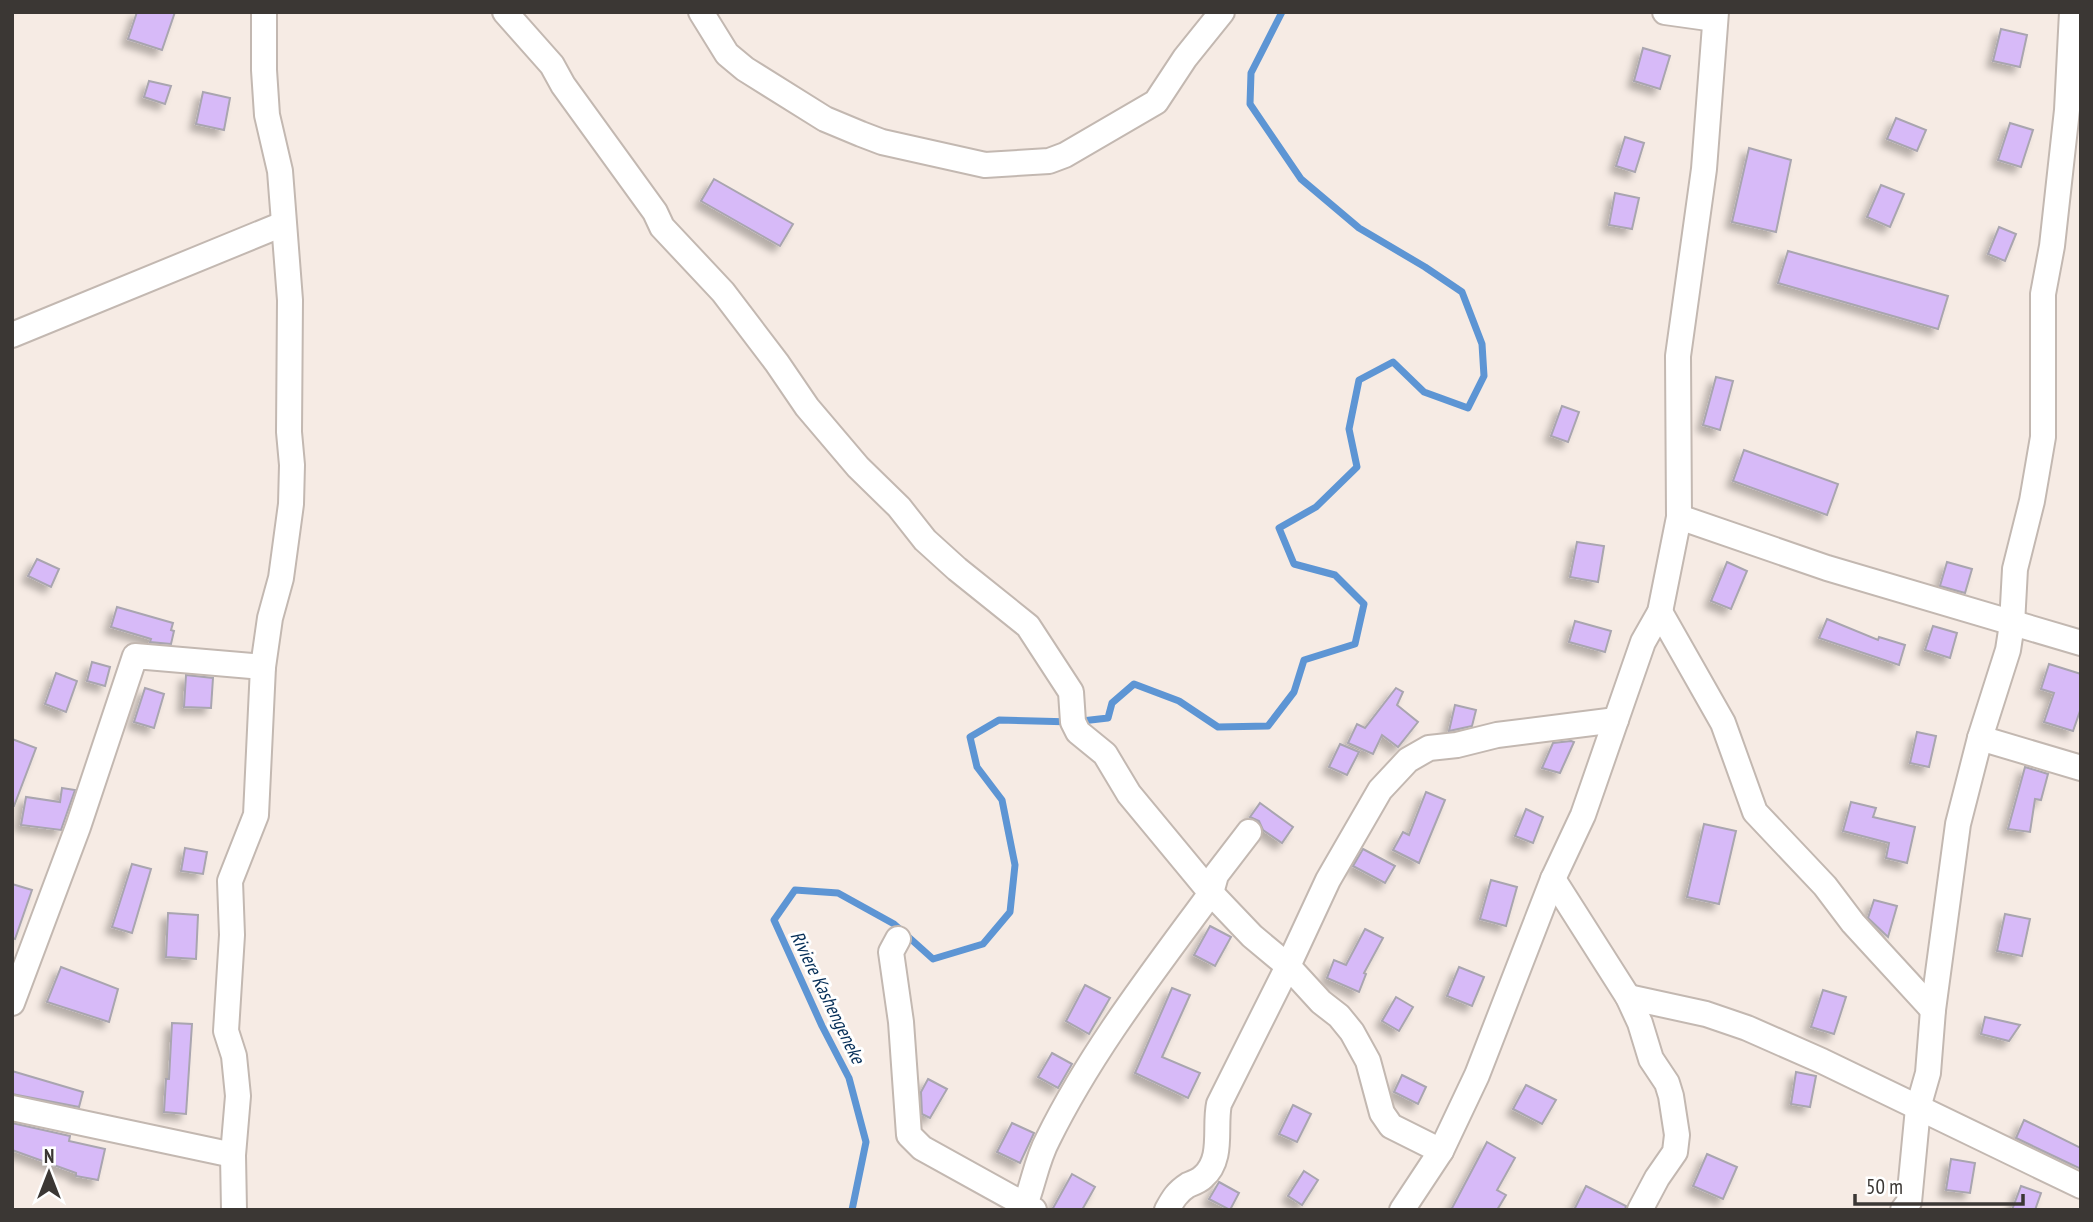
<svg xmlns="http://www.w3.org/2000/svg" width="2093" height="1222" font-family="'PT Sans Narrow',sans-serif">
<style>
.lines{fill:none;stroke-linecap:round;stroke-linejoin:round}
.stream{stroke:#5d95d4;stroke-width:7}
.building{fill:#d7baf8;stroke:#a9a5af;stroke-width:2;filter:url(#shadow)}
.minor-casing{stroke:#c3b8b1;stroke-width:28}
.minor{stroke:#fff;stroke-width:24}
.labels{text-anchor:middle;dominant-baseline:central;stroke-width:6;stroke-linejoin:round;paint-order:stroke}
.water-label{font-size:19px;font-style:italic;fill:#052e57;stroke:#fff}
</style>
<defs>
<filter id="shadow"><feDropShadow dx="-6" dy="6" stdDeviation="3.5" flood-color="#0004"/></filter>
</defs>
<rect width="100%" height="100%" fill="#f6ebe4"/>
<g class="lines">
<!-- stream -->
<path class="stream" d="M852 1210 866 1142 849 1078 822 1026 774 920 795 890 838 893 894 924 933 959 983 944 1010 912 1015 865 1002 800 977 767 970 737 999 720 1073 722 1108 718 1112 703 1134 684 1179 701 1218 727 1268 726 1294 692 1304 660 1355 644 1364 604 1335 575 1294 564 1279 528 1316 507 1357 467 1349 429 1359 380 1393 362 1424 392 1468 408 1484 376 1482 344 1462 292 1425 267 1359 228 1301 179 1250 104 1251 73 1282 12"/>
</g>
<!-- building -->
<g class="building">
<path d="M137 12H175L162 50 128 39Z"/>
<path d="M2001 29 2027 35 2020 67 1993 61Z"/>
<path d="M1643 48 1670 56 1660 89 1634 81Z"/>
<path d="M149 81 171 86 165 104 144 97Z"/>
<path d="M203 92 230 98 224 130 196 124Z"/>
<path d="M1896 118 1926 130 1917 151 1887 139Z"/>
<path d="M2010 123 2033 130 2021 167 1998 160Z"/>
<path d="M1625 137 1644 143 1635 172 1616 166Z"/>
<path d="M1749 148 1791 160 1776 232 1732 222Z"/>
<path d="M714 179 793 224 780 246 701 201Z"/>
<path d="M1881 185 1904 194 1890 227 1867 217Z"/>
<path d="M1615 193 1639 198 1632 229 1609 225Z"/>
<path d="M1999 227 2016 234 2005 261 1988 254Z"/>
<path d="M1788 251 1948 296 1938 329 1778 283Z"/>
<path d="M1716 377 1733 381 1720 430 1703 425Z"/>
<path d="M1562 406 1579 412 1568 442 1551 436Z"/>
<path d="M1744 450 1838 484 1827 515 1733 481Z"/>
<path d="M1577 542 1604 546 1598 582 1570 577Z"/>
<path d="M37 559 59 569 51 587 28 576Z"/>
<path d="M1727 562 1747 571 1731 609 1711 601Z"/>
<path d="M1947 562 1972 569 1965 593 1940 586Z"/>
<path d="M117 607 173 623 171 630 174 631 171 644 150 642 151 639 111 627Z"/>
<path d="M1827 619 1878 640 1879 637 1905 645 1899 665 1819 638Z"/>
<path d="M1575 621 1611 631 1605 652 1569 642Z"/>
<path d="M1933 626 1957 633 1950 658 1925 650Z"/>
<path d="M92 662 110 667 105 686 87 681Z"/>
<path d="M2049 664 2081 674V708L2073 731 2044 722 2054 693 2041 689Z"/>
<path d="M56 673 77 681 66 712 45 704Z"/>
<path d="M186 675 213 678 211 708 184 707Z"/>
<path d="M145 688 164 694 154 728 134 722Z"/>
<path d="M1396 688 1403 692 1397 705 1418 722 1398 747 1382 735 1373 754 1348 743 1357 724 1365 728Z"/>
<path d="M1455 705 1476 710 1472 726 1449 731Z"/>
<path d="M1917 732 1936 736 1929 767 1910 763Z"/>
<path d="M12 739 36 748 14 806H12Z"/>
<path d="M1571 741 1574 742 1560 773 1542 768 1553 743Z"/>
<path d="M1340 744 1359 752 1347 775 1329 767Z"/>
<path d="M2025 767 2048 774 2041 800 2035 799 2030 832 2008 829Z"/>
<path d="M62 788 75 790 61 830 21 825 26 797 60 802Z"/>
<path d="M1426 792 1445 800 1419 863 1393 850 1403 832 1409 835Z"/>
<path d="M1851 802 1876 808 1873 817 1915 827 1907 863 1886 858 1889 843 1843 831Z"/>
<path d="M1260 803 1293 827 1282 843 1263 830 1259 821 1250 817Z"/>
<path d="M1526 809 1543 817 1533 843 1515 836Z"/>
<path d="M1704 824 1736 831 1719 904 1687 897Z"/>
<path d="M185 848 207 852 203 874 181 871Z"/>
<path d="M1363 849 1395 866 1385 883 1353 866Z"/>
<path d="M132 864 151 869 132 933 112 927Z"/>
<path d="M1491 880 1517 887 1506 926 1480 919Z"/>
<path d="M12 884 32 890 15 939 12 938Z"/>
<path d="M1874 900 1897 906 1888 937 1868 918Z"/>
<path d="M168 913 198 915 196 959 166 957Z"/>
<path d="M2005 914 2030 919 2022 956 1997 951Z"/>
<path d="M1210 926 1231 937 1215 966 1194 955Z"/>
<path d="M1365 929 1383 938 1364 973 1366 974 1359 992 1327 978 1334 960 1346 965Z"/>
<path d="M61 967 118 989 109 1022 47 1002Z"/>
<path d="M1459 967 1484 977 1472 1006 1447 996Z"/>
<path d="M1085 985 1110 998 1089 1034 1066 1021Z"/>
<path d="M1172 988 1190 995 1162 1057 1200 1073 1188 1098 1135 1073Z"/>
<path d="M1823 990 1846 997 1834 1034 1811 1027Z"/>
<path d="M1396 997 1413 1007 1399 1031 1382 1021Z"/>
<path d="M1985 1017 2020 1025 2009 1041 1981 1034Z"/>
<path d="M172 1023 192 1024 186 1114 164 1112 166 1079H169Z"/>
<path d="M1052 1053 1072 1064 1058 1088 1038 1077Z"/>
<path d="M12 1071 83 1092 79 1107 12 1094Z"/>
<path d="M1796 1072 1816 1076 1810 1107 1791 1104Z"/>
<path d="M1402 1075 1426 1087 1418 1104 1394 1092Z"/>
<path d="M928 1079 947 1089 930 1118 922 1114 921 1092Z"/>
<path d="M1526 1085 1556 1100 1542 1124 1513 1109Z"/>
<path d="M1293 1105 1311 1114 1297 1142 1279 1134Z"/>
<path d="M2024 1120 2081 1148V1169L2016 1138Z"/>
<path d="M12 1123 70 1136 69 1141 105 1149 98 1180 76 1176V1173L12 1150Z"/>
<path d="M1012 1123 1034 1133 1020 1163 997 1152Z"/>
<path d="M1487 1142 1515 1158 1497 1190 1506 1195 1497 1210H1451Z"/>
<path d="M1707 1154 1737 1167 1723 1199 1693 1186Z"/>
<path d="M1951 1159 1975 1163 1970 1193 1946 1190Z"/>
<path d="M1304 1171 1318 1180 1302 1205 1288 1196Z"/>
<path d="M1072 1174 1095 1187 1082 1210H1052Z"/>
<path d="M1219 1182 1239 1193 1230 1210 1209 1199Z"/>
<path d="M1586 1186 1626 1206 1625 1210H1574Z"/>
<path d="M2021 1186 2041 1193 2035 1210H2012Z"/>
</g>
<g class="lines">
<defs>
<g id="minor">
<path d="M505 12 552 65 563 85 655 212 662 227 723 292 777 363 807 407 858 467 899 507 925 540 957 569 1028 626 1071 692 1073 722 1078 732 1105 754 1129 794 1211 893 1252 936 1288 966 1321 1002 1339 1016 1352 1032 1368 1061 1382 1113 1391 1126 1441 1151"/>
<path d="M701 12 727 54 745 69 825 119 861 134 882 142 985 165 1049 161 1065 155 1156 102 1185 58 1222 12"/>
<path d="M1665 12 1715 19"/>
<path d="M12 335 283 224"/>
<path d="M1679 517 1827 568 2081 643"/>
<path d="M1660 612 1723 723 1755 812 1825 886 1853 923 1933 1010"/>
<path d="M1980 738 2081 768"/>
<path d="M1553 879 1628 997 1640 1023 1651 1059 1667 1083 1671 1096 1677 1135 1675 1152 1657 1178 1640 1210"/>
<path d="M898 939 891 952 901 1022 909 1135 922 1148 1034 1210"/>
<path d="M1628 997 1706 1014 1747 1028 1822 1061 2081 1186"/>
<path d="M12 1003 78 827 135 656 263 667"/>
<path d="M12 1108 233 1155"/>
<path d="M234 1210 233 1155 238 1096 234 1056 226 1031 232 935 230 881 256 815 263 667 270 618 281 578 291 504 292 465 289 432 290 300 280 171 267 115 264 70V12"/>
<path d="M1023 1210C1033 1187 1036 1161 1048 1139 1092 1050 1153 972 1211 893L1216 875 1249 832"/>
<path d="M1167 1210C1173 1199 1177 1192 1188 1185 1193 1183 1199 1181 1203 1177 1224 1159 1214 1127 1219 1104L1288 966 1328 880 1380 790 1408 760 1429 748 1457 745 1497 735 1616 720"/>
<path d="M1402 1210 1441 1151 1477 1075 1553 879 1583 815 1643 642 1660 612 1679 517 1678 356 1704 169 1716 12"/>
<path d="M1903 1210 1909 1202 1918 1108 1928 1073 1933 1010 1958 824 1980 738 2008 650 2012 624 2015 569 2032 501 2043 437V294L2052 246 2067 110 2072 12"/>
</g>
</defs>
<!-- minor casing -->
<use href="#minor" class="minor-casing"/>
<!-- minor -->
<use href="#minor" class="minor"/>
</g>
<g class="labels">
<!-- water labels -->
<g class="water-label">
<text transform="translate(828 997) rotate(64)">Riviere Kashengeneke</text>
</g>
</g>
<!-- border -->
<rect width="2093" height="1222" fill="none" stroke="#3b3734" stroke-width="28"/>
<!-- north arrow -->
<g transform="translate(49 1173)" stroke="#ffffff" stroke-width="5" paint-order="stroke">
<path d="M0-5L12 26L0 18L-12 26Z" fill="#3b3734"/>
<text y="-10" font-size="19" font-weight="bold" text-anchor="middle" fill="#3b3734">N</text>
</g>
<!-- scale -->
<path d="M1855 1194v10h168v-10" fill="none" stroke="#3b3734" stroke-width="3.5"/>
<text x="1866" y="1194" font-size="21" fill="#3b3734" stroke="#ffffff" stroke-width="5" paint-order="stroke">50 m</text>
</svg>
